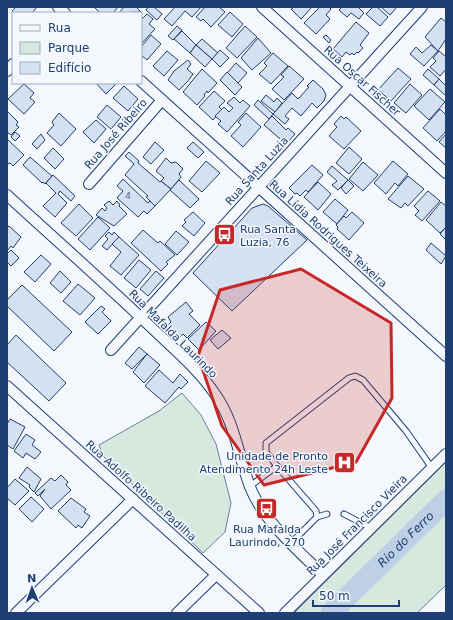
<svg xmlns="http://www.w3.org/2000/svg" width="453" height="620" font-family="'DejaVu Sans',sans-serif">
<style>
.green{fill:#d7e8df;stroke:#687fa3}
.lines{fill:none;stroke-linecap:round;stroke-linejoin:round}
.river{stroke:#bed0e5;stroke-width:21}
.building{fill:#d5e0f0;stroke:#1d3f73}
.service-casing{stroke:#1d3f73;stroke-width:7}
.minor-casing{stroke:#1d3f73;stroke-width:12}
.service{stroke:#f4f7fb;stroke-width:5}
.minor{stroke:#f4f7fb;stroke-width:10}
.marked{fill:#c62828;fill-opacity:0.2;stroke:#c62828;stroke-width:3;stroke-linejoin:round}
.labels{text-anchor:middle;dominant-baseline:central;stroke-width:3;stroke-linejoin:round;paint-order:stroke}
.number-label{font-size:9px;fill:#4b6792}
.street-label{font-size:11px;fill:#1d3f73;stroke:#f4f7fb}
.poi-label{font-size:11px;fill:#1d3f73;stroke:#f4f7fb;text-anchor:start}
.water-label{font-size:12px;font-style:italic;fill:#1d3f73;stroke:#f4f7fb}
</style>
<rect width="100%" height="100%" fill="#f4f7fb"/>
<!-- green -->
<g class="green">
<path d="M182 393 201 415 216 444 231 503 225 532 203 553 103 456 99 445 159 411Z"/>
<path d="M446 462V585L417 613H294Z"/>
</g>
<g class="lines">
<!-- river -->
<path class="river" id="s1" d="M331 613 446 500"/>
</g>
<!-- building -->
<g class="building">
<path d="M16 7H37L32 13H14L12 11Z"/>
<path d="M94 7H118L113 13H100Z"/>
<path d="M124 7H136L141 12 119 13Z"/>
<path d="M148 7H154L162 14 157 20 146 10Z"/>
<path d="M175 7H201L192 17 185 11 172 26 164 19Z"/>
<path d="M205 7H219L225 12 211 27 203 19 201 21 196 17Z"/>
<path d="M294 7H312L301 19 291 9Z"/>
<path d="M320 7H329L331 9 326 15 330 19 316 34 304 23Z"/>
<path d="M342 7H358L364 13 359 19 351 13 347 17 339 10Z"/>
<path d="M373 7H377L388 17 380 26 366 14Z"/>
<path d="M381 7H397L390 15Z"/>
<path d="M230 12 243 24 232 37 218 25Z"/>
<path d="M147 14 153 19 149 24 155 29 141 44V20Z"/>
<path d="M441 18 446 22V39L438 51 425 37Z"/>
<path d="M356 22 369 33 360 45 363 48 358 53 357 52 354 55 352 53 350 55 346 52 342 57 333 49Z"/>
<path d="M177 26 182 30 173 40 168 36Z"/>
<path d="M245 26 257 37 237 58 226 48Z"/>
<path d="M182 31 196 45 190 53 174 39Z"/>
<path d="M151 35 161 44 147 60 141 55V47Z"/>
<path d="M326 35 331 40 329 43 323 37Z"/>
<path d="M258 38 271 53 252 70 241 58Z"/>
<path d="M202 39 218 53 212 59 196 45Z"/>
<path d="M196 45 212 59 205 67 190 53Z"/>
<path d="M431 45 438 51 424 66 410 54 416 47 422 53Z"/>
<path d="M220 50 229 58 220 67 212 59Z"/>
<path d="M167 51 178 60 164 76 153 66Z"/>
<path d="M439 51 446 57V69L440 76 430 67 436 61 433 58Z"/>
<path d="M273 53 288 66 271 84 259 74 267 66 264 63Z"/>
<path d="M188 60 191 64 187 69 193 74 188 81 179 90 168 80 174 71Z"/>
<path d="M236 63 247 73 238 83 227 73Z"/>
<path d="M289 66 304 79 284 100 272 89 284 77 281 75Z"/>
<path d="M398 68 411 79 391 101 378 90Z"/>
<path d="M202 69 217 83 208 93 207 91 204 95 205 96 197 105 183 92Z"/>
<path d="M428 69 439 79 434 85 423 75Z"/>
<path d="M227 72 242 87 235 95 220 80Z"/>
<path d="M439 79 446 86V96L434 85Z"/>
<path d="M313 80 323 89 326 95 324 101 317 108 312 103 301 116 292 108 285 116 289 119 285 124 273 114 292 93 298 99 309 87 307 86Z"/>
<path d="M96 83H114L115 85 106 94Z"/>
<path d="M24 84 34 93 30 98 35 102 24 114 8 99Z"/>
<path d="M410 84 422 95 406 113 394 103Z"/>
<path d="M124 86 138 99 128 111 113 98Z"/>
<path d="M430 89 445 102 429 120 414 106Z"/>
<path d="M214 91 225 101 219 107 222 110 213 120 199 107Z"/>
<path d="M266 95 274 102 277 98 282 103 275 112 261 101Z"/>
<path d="M234 97 240 103 243 100 250 106 227 132 218 124 221 121 215 116 224 107 229 112 233 108 227 103Z"/>
<path d="M258 100 273 114 269 119 254 105Z"/>
<path d="M107 105 121 117 111 129 97 117Z"/>
<path d="M440 109 446 115V131L437 141 423 128Z"/>
<path d="M7 111 18 122 16 125 19 127 11 135 7 132Z"/>
<path d="M59 113 76 129 61 146 47 133 54 125 52 122Z"/>
<path d="M246 113 261 127 243 147 231 136 241 125 238 122Z"/>
<path d="M272 116 286 130 288 128 295 134 286 144 264 125Z"/>
<path d="M341 116 344 119 346 117 361 131 344 149 329 136 337 127 334 124Z"/>
<path d="M96 120 106 129 94 143 83 132Z"/>
<path d="M15 132 20 136 15 141 11 137Z"/>
<path d="M41 134 45 140 37 149 32 144Z"/>
<path d="M446 134V148L439 142Z"/>
<path d="M7 139 24 155 13 166 10 163 7 164Z"/>
<path d="M155 142 164 150 151 164 143 157Z"/>
<path d="M193 142 204 152 198 158 187 148Z"/>
<path d="M349 147 362 159 349 174 336 163Z"/>
<path d="M53 148 64 159 55 169 44 158Z"/>
<path d="M129 152 139 161 138 163 160 182 161 181 171 189 155 206 146 197 148 196 125 175 134 164 125 156Z"/>
<path d="M30 157 52 176 45 184 43 182 42 183 23 165Z"/>
<path d="M166 158 171 163 176 162 183 169 179 174 181 177 171 189 161 181 164 178 156 171Z"/>
<path d="M206 161 220 173 202 192 189 181Z"/>
<path d="M393 161 408 174 398 186 395 183 386 194 374 183Z"/>
<path d="M363 162 378 175 363 191 349 179Z"/>
<path d="M312 165 323 175 308 192 306 190 300 196 297 193 295 194 289 188Z"/>
<path d="M332 166 348 180 338 190 332 185 337 181 327 172Z"/>
<path d="M53 175 75 196 71 201 60 191 58 194 67 203 55 217 43 206 56 193 46 183Z"/>
<path d="M408 176 424 189 408 206 405 203 401 208 388 199Z"/>
<path d="M123 179 148 203 150 201 155 206 147 214 144 211 138 217 117 198 123 191 117 186Z"/>
<path d="M179 180 199 199 190 208 170 190Z"/>
<path d="M348 180 354 186 346 194 341 188Z"/>
<path d="M318 182 331 194 318 210 304 197Z"/>
<path d="M428 191 440 201 422 221 415 215 419 211 414 206Z"/>
<path d="M335 199 348 210 337 224 323 212Z"/>
<path d="M109 201 113 205 117 201 120 205 119 206 127 214 114 226 96 215 102 208 105 211 107 208 104 205Z"/>
<path d="M441 202 446 206V227L440 233 426 220Z"/>
<path d="M79 204 93 218 76 236 61 223Z"/>
<path d="M263 204 268 206 307 240 232 311 193 273 252 208Z"/>
<path d="M193 212 205 223 194 236 182 226 186 222 184 220Z"/>
<path d="M352 212 364 223 349 240 337 229 338 227 336 225 344 216 346 218Z"/>
<path d="M98 217 110 228 90 250 78 239Z"/>
<path d="M9 226 21 237 13 248 11 246 7 251V228Z"/>
<path d="M446 227V240L440 234Z"/>
<path d="M143 230 158 243 160 241 175 255 166 262 168 264 161 271 131 243Z"/>
<path d="M176 231 189 242 177 255 165 244Z"/>
<path d="M109 232 112 235 114 232 119 237 107 250 102 246 108 239 105 236Z"/>
<path d="M119 237 139 255 121 275 110 266 121 252 112 244Z"/>
<path d="M431 243 446 256 441 264 426 250Z"/>
<path d="M11 250 19 258 11 266 7 262V254Z"/>
<path d="M41 255 51 264 35 282 24 272Z"/>
<path d="M139 260 151 270 136 288 124 278Z"/>
<path d="M60 271 71 282 61 293 50 283Z"/>
<path d="M156 271 164 278 148 296 140 289Z"/>
<path d="M78 284 95 298 80 315 63 301Z"/>
<path d="M22 285 72 332 54 351 7 306V300Z"/>
<path d="M186 302 193 311 189 314 200 325 187 338 183 334 177 340 165 328 171 322 168 317Z"/>
<path d="M101 306 105 309 102 312 111 321 98 334 85 322Z"/>
<path d="M206 322 216 331 199 350 188 339Z"/>
<path d="M222 330 231 338 218 349 210 340Z"/>
<path d="M16 335 66 383 49 401 7 362V345Z"/>
<path d="M139 347 147 354 132 369 125 363Z"/>
<path d="M147 354 160 365 144 383 133 372Z"/>
<path d="M159 370 173 383 180 374 188 382 181 389 179 387 165 403 145 386Z"/>
<path d="M10 419 25 427 13 449 7 445V424Z"/>
<path d="M26 434 35 440 32 445 41 452 35 459 26 453 23 458 14 451Z"/>
<path d="M27 467 41 479 34 492 29 487 30 485 19 478Z"/>
<path d="M61 475 68 482 66 485 71 490 51 509 40 496 45 489 38 496 35 493 51 478 55 481Z"/>
<path d="M15 479 29 491 15 505 7 498V488Z"/>
<path d="M31 497 44 509 32 522 19 509Z"/>
<path d="M71 498 86 509 84 512 90 516 82 528 78 525 76 528 58 511Z"/>
</g>
<g class="lines">
<defs>
<g id="service">
<path d="M277 466 266 452V443L349 378 355 376 363 380 406 431 432 468"/>
<path d="M250 486 277 466 316 511 317 517 291 543"/>
<path d="M344 514 371 528"/>
<path d="M317 517 327 514"/>
</g>
<g id="minor">
<path d="M58 7 65 13"/>
<path d="M262 7 446 173"/>
<path d="M7 71 13 64"/>
<path d="M141 81 446 356"/>
<path d="M89 184 162 100"/>
<path d="M7 195C56 240 106 284 154 330 175 350 199 370 215 394 235 422 238 455 250 487 264 522 297 549 323 575"/>
<path d="M111 350 422 7"/>
<path d="M7 386 259 613"/>
<path d="M16 613 133 499"/>
<path d="M177 613 216 575"/>
<path d="M285 613 446 454"/>
</g>
</defs>
<!-- service casing -->
<use href="#service" class="service-casing"/>
<!-- minor casing -->
<use href="#minor" class="minor-casing"/>
<!-- service -->
<use href="#service" class="service"/>
<!-- minor -->
<use href="#minor" class="minor"/>
</g>
<!-- marked area -->
<path class="marked" d="M301 269 391 323 392 398 356 462 264 485 222 426 198 356 220 290Z"/>
<!-- icons -->
<defs>
<symbol id="bus-square" viewBox="-11 -11 22 22"><rect x="-9" y="-9" width="18" height="18" rx="4" fill="#c62828" stroke="#f4f7fb"/><path d="M-5-6H5V4H4V6H2V4H-2V6H-4V4H-5ZM-3.5-4V0h7V-4ZM-3.5 1.2v1.5H-2V1.2ZM2 1.2v1.5H3.5V1.2Z" fill="#fff"/></symbol>
<symbol id="hospital-square" viewBox="-11 -11 22 22"><rect x="-9" y="-9" width="18" height="18" rx="4" fill="#c62828" stroke="#f4f7fb"/><path d="M-5-5h3v3.5h4V-5h3V5h-3V1.5h-4V5h-3Z" fill="#fff"/></symbol>
</defs>
<g fill-rule="evenodd">
<use href="#bus-square" x="212" y="222" width="25" height="25"/>
<use href="#hospital-square" x="332" y="450" width="25" height="25"/>
<use href="#bus-square" x="254" y="496" width="25" height="25"/>
</g>
<g class="labels">
<!-- number labels -->
<g class="number-label">
<text x="128" y="196">4</text>
</g>
<!-- street labels -->
<g class="street-label">
<text transform="translate(362 81) rotate(42)">Rua Oscar Fischer</text>
<text transform="translate(116 134) rotate(-49)">Rua José Ribeiro</text>
<text transform="translate(257 171) rotate(-48)">Rua Santa Luzia</text>
<text transform="translate(328 234) rotate(42)">Rua Lídia Rodrigues Teixeira</text>
<text transform="translate(173 334) rotate(45)">Rua Mafalda Laurindo</text>
<text transform="translate(141 491) rotate(42)">Rua Adolfo Ribeiro Padilha</text>
<text transform="translate(357 525) rotate(-45)">Rua José Francisco Vieira</text>
</g>
<!-- poi labels -->
<g class="poi-label">
<text x="240" y="229">Rua Santa<tspan x="240" dy="13">Luzia, 76</tspan></text>
<text x="328" y="456" text-anchor="end">Unidade de Pronto<tspan x="328" dy="13">Atendimento 24h Leste</tspan></text>
<text x="267" y="529" text-anchor="middle">Rua Mafalda<tspan x="267" dy="13">Laurindo, 270</tspan></text>
</g>
<!-- water labels -->
<g class="water-label">
<text stroke="none"><textPath href="#s1" startOffset="105">Rio do Ferro</textPath></text>
</g>
</g>
<!-- border -->
<rect width="453" height="620" fill="none" stroke="#1d3f73" stroke-width="16"/>
<!-- legend -->
<rect x="12" y="12" width="130" height="72" fill="#f4f7fb" stroke="#9eadc5"/>
<rect x="20" y="25" width="20" height="6" fill="#f4f7fb" stroke="#9eadc5"/>
<text x="48" y="32" font-size="12" fill="#1d3f73">Rua</text>
<rect x="20" y="42" width="20" height="12" fill="#d7e8df" stroke="#9eadc5"/>
<text x="48" y="52" font-size="12" fill="#1d3f73">Parque</text>
<rect x="20" y="62" width="20" height="12" fill="#d5e0f0" stroke="#9eadc5"/>
<text x="48" y="72" font-size="12" fill="#1d3f73">Edifício</text>
<!-- north arrow -->
<g transform="translate(32 588) rotate(358)" stroke="#f4f7fb" stroke-width="3" paint-order="stroke">
<path d="M0-3L7 15L0 10L-7 15Z" fill="#1d3f73"/>
<text y="-6" font-size="11" font-weight="bold" text-anchor="middle" fill="#1d3f73">N</text>
</g>
<!-- scale -->
<path d="M313 600v6h86v-6" fill="none" stroke="#1d3f73" stroke-width="2"/>
<text x="319" y="600" font-size="12" fill="#1d3f73" stroke="#f4f7fb" stroke-width="3" paint-order="stroke">50 m</text>
</svg>
